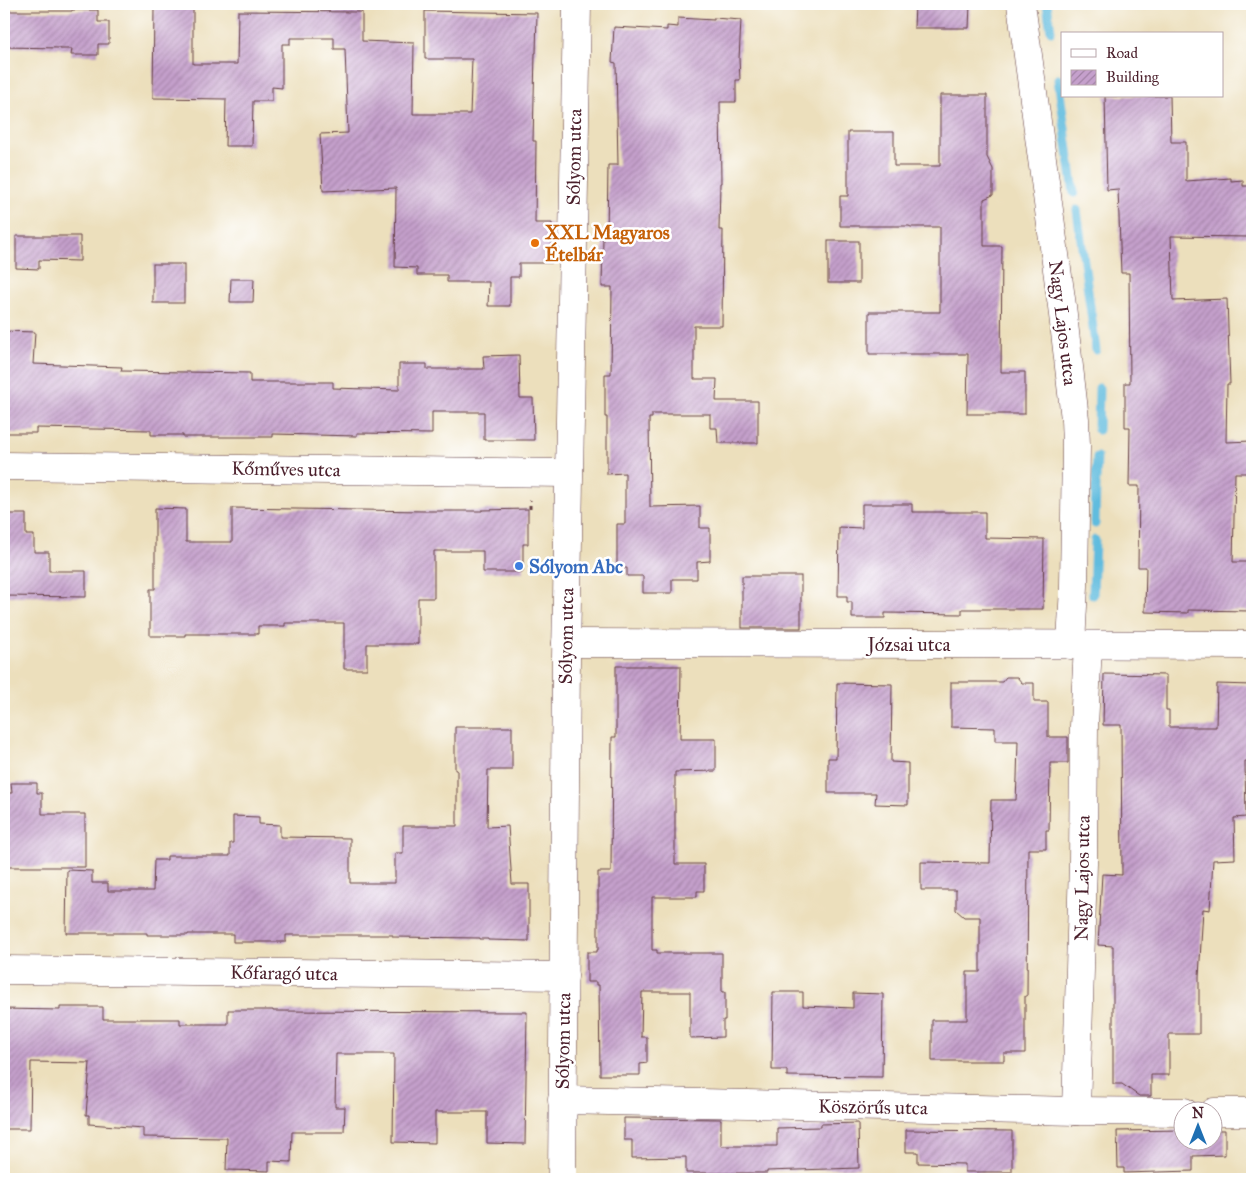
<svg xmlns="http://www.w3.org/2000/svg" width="1256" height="1183" font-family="'IM FELL Great Primer',serif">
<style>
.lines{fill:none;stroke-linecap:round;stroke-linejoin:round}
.stream{stroke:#60bcde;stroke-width:9}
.building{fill:url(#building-hatch)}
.street-casing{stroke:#623c41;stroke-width:29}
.path{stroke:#623c41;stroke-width:3;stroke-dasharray:4 4;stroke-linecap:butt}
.street{stroke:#fff;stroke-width:28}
.food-dot{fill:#e8710a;stroke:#fff;stroke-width:2}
.shop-dot{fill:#3f7fe0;stroke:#fff;stroke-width:2}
.labels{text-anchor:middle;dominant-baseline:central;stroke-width:5;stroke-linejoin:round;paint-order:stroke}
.street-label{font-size:19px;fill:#4a1f2b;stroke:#fff}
.food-label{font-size:19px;font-weight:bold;fill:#c56008;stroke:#fff;text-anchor:start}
.shop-label{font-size:19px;font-weight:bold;fill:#366cbe;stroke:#fff;text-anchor:start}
</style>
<defs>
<pattern id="building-hatch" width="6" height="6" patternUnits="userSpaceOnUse" patternTransform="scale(1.25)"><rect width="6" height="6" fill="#c5a0cc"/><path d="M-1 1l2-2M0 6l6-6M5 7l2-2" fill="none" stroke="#a282a6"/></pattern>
</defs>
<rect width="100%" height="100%" fill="#fff"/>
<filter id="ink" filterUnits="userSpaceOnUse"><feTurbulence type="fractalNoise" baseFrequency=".02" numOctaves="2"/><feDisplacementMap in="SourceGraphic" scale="10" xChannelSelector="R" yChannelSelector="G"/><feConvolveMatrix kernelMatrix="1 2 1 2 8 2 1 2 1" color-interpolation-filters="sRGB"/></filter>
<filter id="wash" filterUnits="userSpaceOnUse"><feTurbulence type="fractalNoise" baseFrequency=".0096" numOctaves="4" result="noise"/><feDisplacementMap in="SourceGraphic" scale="20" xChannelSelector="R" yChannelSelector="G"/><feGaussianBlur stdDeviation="1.12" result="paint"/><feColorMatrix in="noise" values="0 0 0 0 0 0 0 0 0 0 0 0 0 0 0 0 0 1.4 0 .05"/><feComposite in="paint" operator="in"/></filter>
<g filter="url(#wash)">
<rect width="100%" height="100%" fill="#ecdfbc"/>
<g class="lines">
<!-- stream -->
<g class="stream">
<path d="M1047 4 1051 31"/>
<path d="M1058 79 1074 193"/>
<path d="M1077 210 1096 350"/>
<path d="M1098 430 1099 388"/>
<path d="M1096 480 1097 457"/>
<path d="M1095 524 1096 485"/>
<path d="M1093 595 1095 540"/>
</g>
</g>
<g id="blocks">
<!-- building -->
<g class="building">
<path d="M915 4H970L969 28H914Z"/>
<path d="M154 8 193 9V64H237L238 11 362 12V41L414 43 413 114H470L472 59H425V11L537 13 536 53H535L533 141H536L535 223H552V263H519V277H510V306H488L489 282H447V275H417V268L395 267 396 188 323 191 320 134 348 133 345 49H334V38H290V44H282V88L272 87V101H253L252 146H225L226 99 153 98Z"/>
<path d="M72 10H98V22H109V44H98V55H71L72 49H60V48L4 47V11H72Z"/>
<path d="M678 18 714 20V18L741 20 739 59 740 80H736V102H720L721 183H720L719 230H723L722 326H694V379H717L716 401H758V443H718L717 428H710V414H652V418H649L650 507 700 506V528H710V561L697 562V579H672V593H643V576H627V568H617V524H625V473L607 474V417H605V374H611L612 287H602L603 236 607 237 608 165H618L616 63 612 62 614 27 667 30V26L678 27Z"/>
<path d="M940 95H987V157L993 169V195L984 199V246H1002L1001 372H1025V414H967L968 354H869V312H940V227H911L909 226H840V196H848V132H894V166H940Z"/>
<path d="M1105 96H1170L1171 142H1186V181L1231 178V181L1243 180V186H1249L1250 201 1249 237 1171 236 1173 301 1227 299 1230 384H1227L1226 442 1252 441V473H1235L1233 562H1252V611L1188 610V613L1145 612 1146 567H1138L1139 486H1129L1130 427H1125V383H1130L1129 273H1121L1118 189 1107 190Z"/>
<path d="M16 236H80V261L39 260V269L16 268Z"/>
<rect x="828" y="241" width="31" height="42"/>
<rect x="153" y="264" width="31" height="39"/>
<path d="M231 279H254L253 302H230Z"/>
<path d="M4 331 35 332 33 364 122 367 121 371 250 373V382H333V388L399 390V364H427V369H484L483 356 519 355 520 398H533L534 440H484V412H432V434L357 433V436L273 434V437H183V435H151V430L36 428V433H4Z"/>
<path d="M862 504H912V512H985V538L1044 539 1043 609H962V614L885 613V618H852V602H847V596H838L839 527 862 528Z"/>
<path d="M155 508 186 509V542H232V508L424 511H482V510L528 509V544H523V572H483V551H434V598H418V644H367V669H344V623H285V626H258V634H185V636H150V589H155Z"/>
<path d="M4 514H26V535H34V552H49V571H86V597L4 596Z"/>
<rect x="742" y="576" width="59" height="52"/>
<path d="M616 666H681L680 739H716V771L675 772V864H704V891H697V897H652V950H657V953H722V992H725V1020H723V1037L690 1038V992H642L641 1037H647V1063L640 1064V1075H600L599 985H596V982H587V952H597V950H598V872H611L612 737H616Z"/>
<path d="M1104 674 1166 675V710H1169V727H1216L1217 684 1252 685V761H1245L1246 817 1234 818 1235 859 1213 860 1210 910 1203 909 1199 977V1034H1169V1075H1151V1096H1139L1122 1084H1113V946L1098 945 1102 874 1122 875 1121 725H1103Z"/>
<path d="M1006 677H1017L1022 683H1034V702H1048V737H1068V763H1050L1049 830H1046V849H1028L1027 996H1025V1053H1004V1061H932V1020H967V972H980V917H964L956 910V890H921V862L990 863 991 800H1016L1017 778 1018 741H995V728L951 727V682H1002Z"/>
<path d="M837 683 892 684 891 762 908 763V805L875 804 876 793H828V758H836Z"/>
<path d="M455 727H512V770H488L487 827 508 826 512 884H529V941L488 940V939H480V938L393 937V935H286V942H233V934H188V935H147V933H66L67 870 92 871V883H108V891H153L154 860H167V856H230V843H233V816L259 817V824L280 825V837L350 838V883H395V853H403V826H457V770H455Z"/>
<path d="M11 783H37V793H42V814H85V867H4V817H5V793H12Z"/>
<path d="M773 992H803V1006L853 1008V993L883 994 882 1077 787 1076V1070H772Z"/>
<path d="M60 1007H103V1019H180V1024H228V1010H273V1011L527 1012 525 1144 487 1143V1112H435V1143L393 1142 394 1054H336L335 1107H345L344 1132H292L291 1162 269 1161V1171L226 1170 227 1138 143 1137V1128L89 1124V1115H86L90 1063 31 1062 30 1129H4V1091H5L4 1009 60 1010Z"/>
<path d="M624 1118 721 1119V1146H777V1128L821 1127V1124L858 1123 859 1168 767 1171V1173H686V1157L632 1158V1140H624Z"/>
<path d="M906 1130 1012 1131V1172H965V1164L918 1163V1152H906Z"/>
<path d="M1184 1130V1140H1214V1130H1225V1155L1193 1156V1171L1124 1173V1168H1118L1117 1131Z"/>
</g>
</g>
</g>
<g filter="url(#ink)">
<use href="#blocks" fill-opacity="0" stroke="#623c41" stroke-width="1"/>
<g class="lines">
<defs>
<g id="street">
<path d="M1021 4 1062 306 1075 419 1076 446 1074 586 1071 645"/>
<path d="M4 466 568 473"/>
<path d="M566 643 1252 645"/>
<path d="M4 970 564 976"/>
<path d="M562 1100 1076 1111 1184 1112"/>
<path d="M1076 1111 1083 863 1084 726 1088 645"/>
<path d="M1214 1112H1252"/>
<path d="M562 1179 566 658 577 4"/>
</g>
</defs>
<!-- street casing -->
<use href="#street" class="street-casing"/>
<!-- path -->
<path class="path" d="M530 509V500"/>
<!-- street -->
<use href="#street" class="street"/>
</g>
</g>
<!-- markers -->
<circle class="food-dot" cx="535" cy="243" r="5"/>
<circle class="shop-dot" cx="519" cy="566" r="5"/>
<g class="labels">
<!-- street labels -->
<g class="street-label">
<text transform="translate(574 157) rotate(-89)">Sólyom utca</text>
<text transform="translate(1063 323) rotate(83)">Nagy Lajos utca</text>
<text transform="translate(286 469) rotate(1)">Kőműves utca</text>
<text transform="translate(566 636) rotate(-89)">Sólyom utca</text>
<text x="909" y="644">Józsai utca</text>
<text transform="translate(1082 878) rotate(-89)">Nagy Lajos utca</text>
<text transform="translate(284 973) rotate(1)">Kőfaragó utca</text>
<text transform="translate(563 1041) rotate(-89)">Sólyom utca</text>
<text transform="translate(873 1107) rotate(1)">Köszörűs utca</text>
</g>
<!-- food labels -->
<g class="food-label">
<text x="545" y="232">XXL Magyaros<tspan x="545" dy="22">Ételbár</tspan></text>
</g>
<!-- shop labels -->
<g class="shop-label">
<text x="529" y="566">Sólyom Abc</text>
</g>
</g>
<!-- margin -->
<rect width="1256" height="1183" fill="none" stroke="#fff" stroke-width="20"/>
<!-- legend -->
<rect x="1061" y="32" width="162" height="65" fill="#ffffff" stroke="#b7a5aa"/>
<rect x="1071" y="49" width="25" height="8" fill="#ffffff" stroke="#b7a5aa"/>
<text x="1106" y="58" font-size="15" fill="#4a1f2b">Road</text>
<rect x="1071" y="70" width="25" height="15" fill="url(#building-hatch)" stroke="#b7a5aa"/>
<text x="1106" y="82" font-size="15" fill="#4a1f2b">Building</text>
<!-- north arrow -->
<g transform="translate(1198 1126)"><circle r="24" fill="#ffffff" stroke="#b7a5aa"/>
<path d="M0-4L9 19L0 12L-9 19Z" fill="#1f6fb2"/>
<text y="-8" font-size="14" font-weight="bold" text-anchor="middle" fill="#4a1f2b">N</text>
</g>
</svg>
